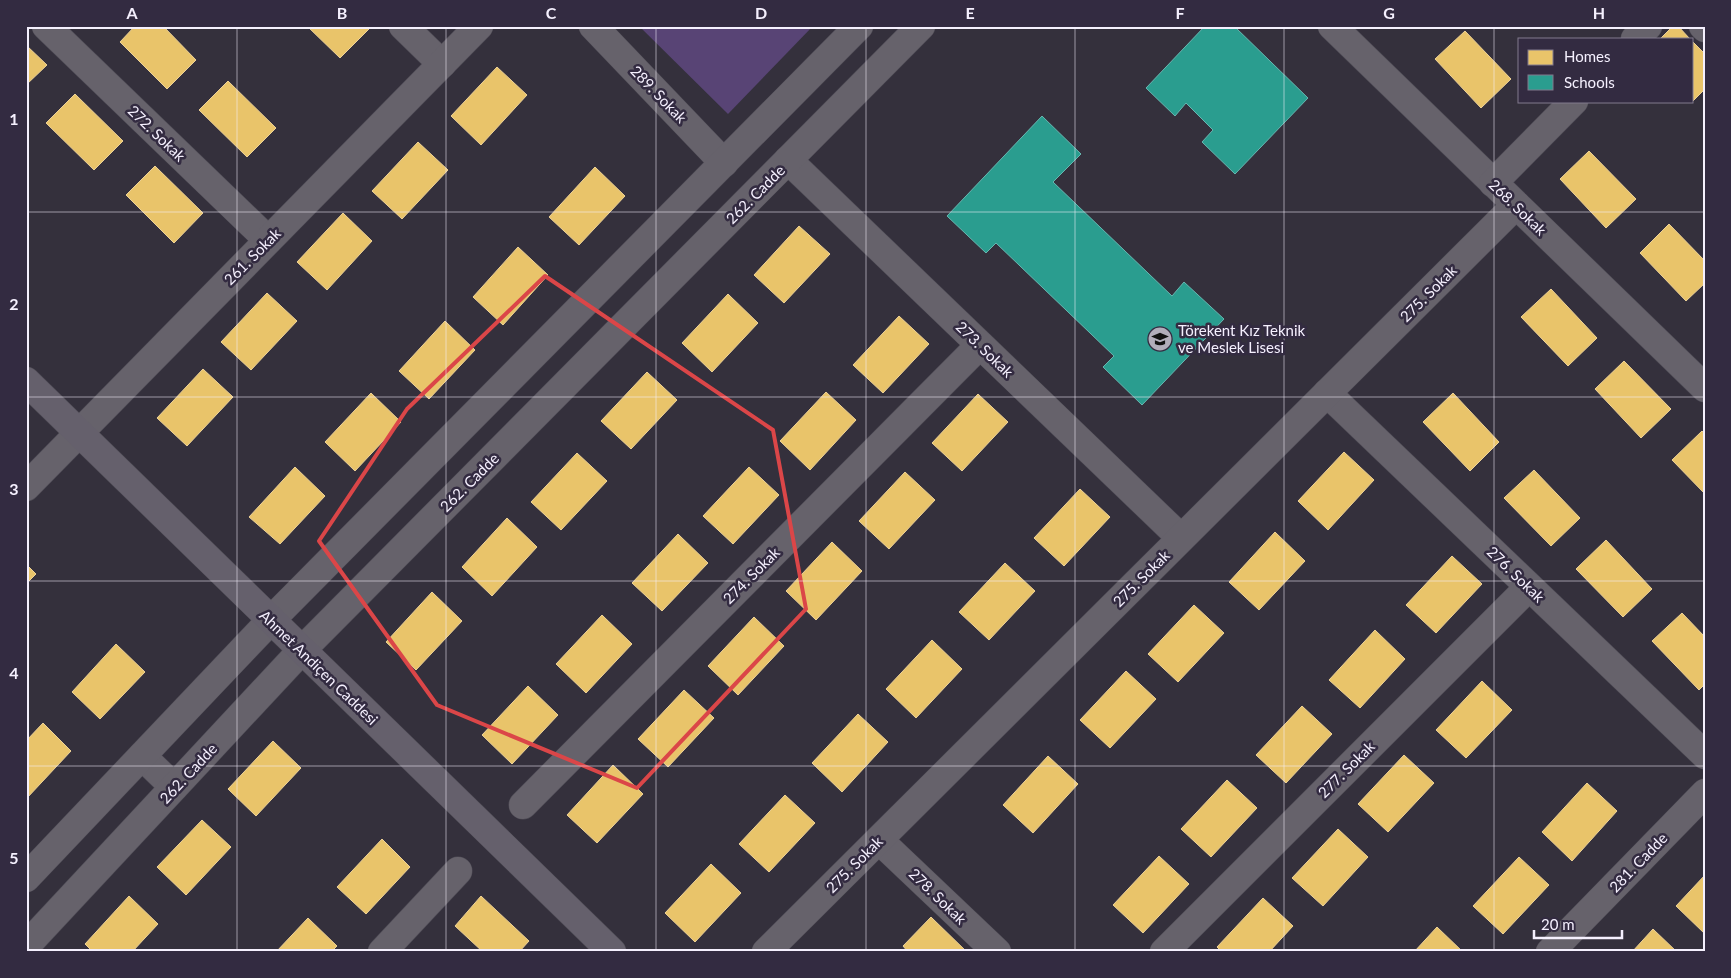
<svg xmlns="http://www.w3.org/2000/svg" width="1731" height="978" font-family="Lato,sans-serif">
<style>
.green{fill:#584475}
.homes{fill:#e9c46a;stroke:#edd196}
.schools{fill:#2a9d8f;stroke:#67b6b0}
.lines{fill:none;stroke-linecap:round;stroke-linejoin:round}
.minor-casing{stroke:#504d57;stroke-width:29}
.tertiary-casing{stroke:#504d57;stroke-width:29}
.secondary-casing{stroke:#504d57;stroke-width:29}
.minor{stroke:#66626b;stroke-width:28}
.tertiary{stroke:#66626b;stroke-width:28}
.secondary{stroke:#65606c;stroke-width:28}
.marked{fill:none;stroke:#db4648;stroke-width:4;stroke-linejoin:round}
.grid{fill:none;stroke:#f5f0fe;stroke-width:1;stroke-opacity:0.55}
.labels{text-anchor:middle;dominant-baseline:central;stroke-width:5;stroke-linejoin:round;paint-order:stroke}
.street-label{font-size:15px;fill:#f5f0fe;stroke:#332b41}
.poi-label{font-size:15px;fill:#f5f0fe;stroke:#332b41;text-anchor:start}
.neatline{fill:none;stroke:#f5f0fe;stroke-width:2}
.grid-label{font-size:16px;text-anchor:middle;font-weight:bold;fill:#f5f0fe}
</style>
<rect width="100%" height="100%" fill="#34303c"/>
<!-- green -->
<path class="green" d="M639 26H813L728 114Z"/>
<!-- homes -->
<g class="homes">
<path d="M135 26H163L196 60 167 89 120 42Z"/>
<path d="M307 26H366L369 29 340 58Z"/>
<path d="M1673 26H1678L1690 39H1660Z"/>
<path d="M1465 31 1511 79 1481 108 1435 59Z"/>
<path d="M1692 41 1705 54V89L1693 101Z"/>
<path d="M26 45 47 65 26 85Z"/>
<path d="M497 67 527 95 481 145 451 116Z"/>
<path d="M228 81 276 128 247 157 199 110Z"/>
<path d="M75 94 123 141 94 170 46 123Z"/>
<path d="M418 142 448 170 402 219 372 191Z"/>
<path d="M1589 151 1636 199 1606 228 1560 179Z"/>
<path d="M155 166 203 213 174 243 126 195Z"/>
<path d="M595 167 625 196 579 245 549 217Z"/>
<path d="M343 213 372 241 327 290 297 262Z"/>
<path d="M1669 224 1705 261V283L1686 301 1640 253Z"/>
<path d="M799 226 830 254 784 303 754 275Z"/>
<path d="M518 247 548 275 503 325 473 297Z"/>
<path d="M1551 289 1597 338 1568 366 1521 317Z"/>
<path d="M267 293 297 321 251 370 221 342Z"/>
<path d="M728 294 758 323 712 372 682 343Z"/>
<path d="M899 316 929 344 883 393 853 365Z"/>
<path d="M445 321 475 350 429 399 399 371Z"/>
<path d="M1624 361 1671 409 1641 438 1595 389Z"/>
<path d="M203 369 233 397 187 446 157 418Z"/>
<path d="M647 372 677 400 631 449 601 421Z"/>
<path d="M826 392 856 420 810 470 780 441Z"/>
<path d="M371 393 401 422 355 471 325 442Z"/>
<path d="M1453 393 1499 442 1470 471 1423 422Z"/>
<path d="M978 394 1008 422 962 471 932 443Z"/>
<path d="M1702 431 1705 434V494L1672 460Z"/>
<path d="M1344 452 1374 480 1328 530 1298 501Z"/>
<path d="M577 453 607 481 561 530 531 502Z"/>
<path d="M295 467 325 496 280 544 249 517Z"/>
<path d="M749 467 779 495 733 544 703 516Z"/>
<path d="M1534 470 1580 518 1551 546 1504 498Z"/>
<path d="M905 472 935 500 889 549 859 521Z"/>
<path d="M1080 489 1110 517 1064 566 1034 538Z"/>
<path d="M507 518 537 547 492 596 462 567Z"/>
<path d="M1275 532 1305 561 1259 610 1229 582Z"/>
<path d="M678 534 708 563 662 611 632 583Z"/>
<path d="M1606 540 1652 589 1623 617 1576 569Z"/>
<path d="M832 542 862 571 816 620 786 591Z"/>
<path d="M1452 556 1482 584 1436 633 1406 605Z"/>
<path d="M1005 563 1035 591 989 640 959 612Z"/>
<path d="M26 564 36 574 26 584Z"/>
<path d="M432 592 462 621 416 670 386 642Z"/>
<path d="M1194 605 1224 633 1178 682 1148 654Z"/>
<path d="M1682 613 1705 637V684L1699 690 1652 641Z"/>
<path d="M602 615 632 644 586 693 556 664Z"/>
<path d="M754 617 784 646 738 695 708 666Z"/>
<path d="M1375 630 1405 659 1360 708 1329 680Z"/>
<path d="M932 640 962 669 916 718 886 689Z"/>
<path d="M116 644 145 672 100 719 72 692Z"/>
<path d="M1126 671 1156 699 1110 748 1080 720Z"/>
<path d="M1482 681 1512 710 1466 758 1436 730Z"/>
<path d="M528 686 558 715 512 764 482 735Z"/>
<path d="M684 690 714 718 668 767 638 739Z"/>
<path d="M1302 706 1332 734 1286 783 1256 755Z"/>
<path d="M858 714 888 742 842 792 812 763Z"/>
<path d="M43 723 71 751 27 798 26 741Z"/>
<path d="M273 741 301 768 256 816 228 789Z"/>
<path d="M1404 755 1434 783 1388 832 1358 804Z"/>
<path d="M1048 756 1078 784 1033 833 1003 805Z"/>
<path d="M613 765 643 794 597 843 567 815Z"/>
<path d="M1227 780 1257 808 1211 857 1181 829Z"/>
<path d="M1587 783 1617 811 1572 861 1542 832Z"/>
<path d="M785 795 815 823 769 872 739 844Z"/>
<path d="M202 820 231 847 186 895 157 867Z"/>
<path d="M1338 829 1368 857 1323 906 1292 878Z"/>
<path d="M382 839 410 867 366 914 337 887Z"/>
<path d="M1159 856 1189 884 1143 933 1113 905Z"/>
<path d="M1519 857 1549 885 1503 934 1473 906Z"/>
<path d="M711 864 741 893 695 942 665 913Z"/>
<path d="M1705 875V934L1676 906Z"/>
<path d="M129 896 158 924 132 952H93L85 944Z"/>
<path d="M481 896 529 941 519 952H483L455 926Z"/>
<path d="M1263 898 1293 926 1269 952H1222L1217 947Z"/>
<path d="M931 917 967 952H908L903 946Z"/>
<path d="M308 918 337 946 331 952H276Z"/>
<path d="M1437 927 1463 952H1414Z"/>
<path d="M1653 929 1677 952H1632Z"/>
</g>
<!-- schools -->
<g class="schools">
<path d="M1205 26H1234L1308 98 1235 174 1202 142 1213 130 1186 103 1175 116 1146 88Z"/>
<path d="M1042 116 1081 154 1053 182 1172 296 1184 282 1224 319 1142 405 1103 367 1114 356 996 243 986 253 947 216Z"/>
</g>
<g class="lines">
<defs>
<g id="minor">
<path d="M46 26 268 240"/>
<path d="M403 26 442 64"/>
<path d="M593 26 724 163"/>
<path d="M1332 26 1705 388"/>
<path d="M1703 26 1705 28"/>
<path d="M1635 39 1648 26"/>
<path d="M788 160 1181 538"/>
<path d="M1493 183 1574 101"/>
<path d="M1327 393 1705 755"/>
<path d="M26 487 479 26"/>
<path d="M523 805 980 345"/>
<path d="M879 840 997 952"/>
<path d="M382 952 458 871"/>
<path d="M766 952 1516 205"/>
<path d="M1164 952 1529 587"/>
</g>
<g id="tertiary">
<path d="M142 756 174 787"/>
<path d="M26 878 271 620 859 26"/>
<path d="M26 946 302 650 921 26"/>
<path d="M1550 952 1705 793"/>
</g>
<path id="secondary" d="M26 381 612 952"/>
</defs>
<!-- minor casing -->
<use href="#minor" class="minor-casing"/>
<!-- tertiary casing -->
<use href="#tertiary" class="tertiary-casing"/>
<!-- secondary casing -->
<use href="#secondary" class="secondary-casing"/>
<!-- minor -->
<use href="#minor" class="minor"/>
<!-- tertiary -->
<use href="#tertiary" class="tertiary"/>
<!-- secondary -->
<use href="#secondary" class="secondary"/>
</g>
<!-- marked area -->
<path class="marked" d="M545 276 773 430 806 609 637 788 437 705 319 541 407 409Z"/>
<!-- grid -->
<path class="grid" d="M237 26V952M446 26V952M656 26V952M866 26V952M1075 26V952M1284 26V952M1494 26V952M26 212H1705M26 397H1705M26 581H1705M26 766H1705"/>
<!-- icons -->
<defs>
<symbol id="school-disc" viewBox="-11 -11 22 22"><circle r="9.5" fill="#b1adba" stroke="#332b41"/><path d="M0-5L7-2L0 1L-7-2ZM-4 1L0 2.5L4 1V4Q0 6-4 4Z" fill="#111"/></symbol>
</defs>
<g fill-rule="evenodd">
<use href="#school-disc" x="1146" y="325" width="28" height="28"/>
</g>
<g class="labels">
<!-- street labels -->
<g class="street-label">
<text transform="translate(659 94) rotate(46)">289. Sokak</text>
<text transform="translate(157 133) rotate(44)">272. Sokak</text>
<text transform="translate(755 194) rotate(-45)">262. Cadde</text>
<text transform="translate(1518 207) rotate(44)">268. Sokak</text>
<text transform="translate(252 256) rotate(-45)">261. Sokak</text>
<text transform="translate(1428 293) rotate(-45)">275. Sokak</text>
<text transform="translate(985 349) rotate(44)">273. Sokak</text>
<text transform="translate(469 482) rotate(-45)">262. Cadde</text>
<text transform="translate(1516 574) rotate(44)">276. Sokak</text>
<text transform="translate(751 575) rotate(-45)">274. Sokak</text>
<text transform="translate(1141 578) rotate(-45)">275. Sokak</text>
<text transform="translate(319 667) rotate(44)">Ahmet Andiçen Caddesi</text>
<text transform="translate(1346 769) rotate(-45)">277. Sokak</text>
<text transform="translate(188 773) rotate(-47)">262. Cadde</text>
<text transform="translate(1638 862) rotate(-46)">281. Cadde</text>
<text transform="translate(854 864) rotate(-45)">275. Sokak</text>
<text transform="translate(938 896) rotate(44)">278. Sokak</text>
</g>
<!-- poi labels -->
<g class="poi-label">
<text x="1178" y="330">Törekent Kız Teknik<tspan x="1178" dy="17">ve Meslek Lisesi</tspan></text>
</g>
</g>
<!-- border -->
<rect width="1731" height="978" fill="none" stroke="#332b41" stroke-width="55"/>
<!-- legend -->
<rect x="1518" y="38" width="175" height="65" fill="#332b41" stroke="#817a8d"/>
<rect x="1528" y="50" width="25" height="15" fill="#e9c46a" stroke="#817a8d"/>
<text x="1564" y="62" font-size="15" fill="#f5f0fe">Homes</text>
<rect x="1528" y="75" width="25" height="15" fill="#2a9d8f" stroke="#817a8d"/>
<text x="1564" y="88" font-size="15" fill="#f5f0fe">Schools</text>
<!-- scale -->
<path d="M1534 930v8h88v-8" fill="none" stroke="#f5f0fe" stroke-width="2.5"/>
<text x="1541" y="930" font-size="15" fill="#f5f0fe" stroke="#332b41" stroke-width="4" paint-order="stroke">20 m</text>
<rect x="28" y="28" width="1676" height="922" class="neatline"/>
<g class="grid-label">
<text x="132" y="19">A</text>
<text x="342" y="19">B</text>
<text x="551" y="19">C</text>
<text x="761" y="19">D</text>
<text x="970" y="19">E</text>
<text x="1180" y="19">F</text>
<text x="1389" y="19">G</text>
<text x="1599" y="19">H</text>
<text x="14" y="125">1</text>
<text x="14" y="310">2</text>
<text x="14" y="495">3</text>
<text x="14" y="679">4</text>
<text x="14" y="864">5</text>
</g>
</svg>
